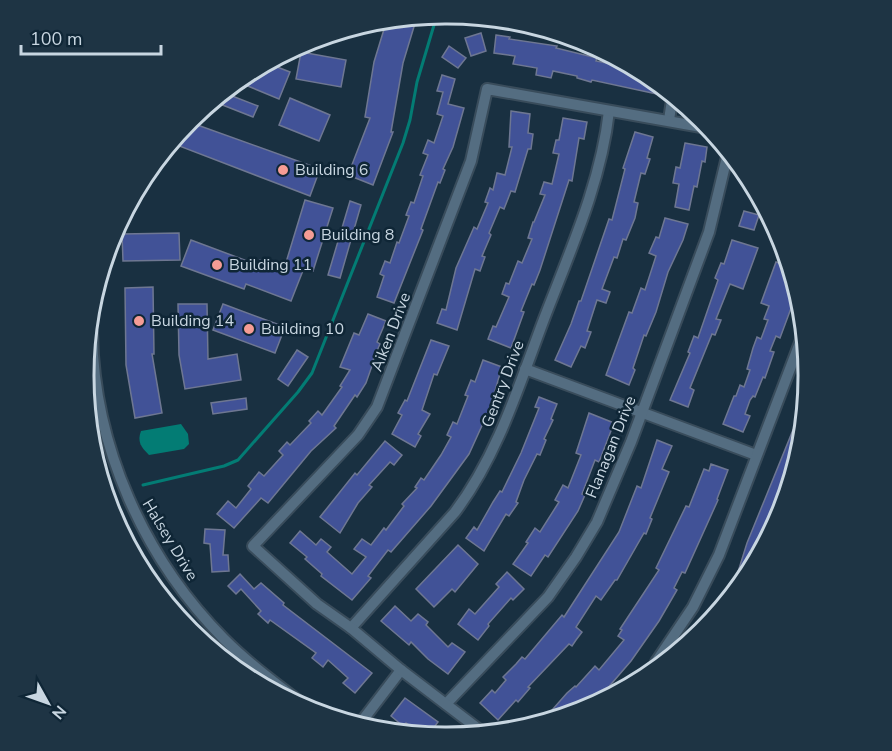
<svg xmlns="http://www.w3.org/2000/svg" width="892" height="751" font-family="'Nunito Sans',sans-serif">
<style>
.green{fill:#54397e}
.water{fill:#037c74}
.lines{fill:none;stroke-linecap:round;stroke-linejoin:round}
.stream{stroke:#037c74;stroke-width:3}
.building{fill:#415297;stroke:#6e7792;stroke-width:1.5}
.street-casing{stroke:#394c5b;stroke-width:14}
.street{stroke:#546d81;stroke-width:10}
.poi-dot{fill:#f59c95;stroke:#0f2636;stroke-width:2}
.labels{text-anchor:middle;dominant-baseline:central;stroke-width:5;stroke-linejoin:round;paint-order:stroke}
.poi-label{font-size:16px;fill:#c8d6e1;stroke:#0f2636;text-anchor:start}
.street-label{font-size:16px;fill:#c8d6e1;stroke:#0f2636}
.rim{fill:none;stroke:#c8d6e1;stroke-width:3}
</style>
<rect width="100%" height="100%" fill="#193041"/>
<!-- green -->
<path class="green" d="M447 14 585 41 589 44 446 18Z"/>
<!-- water -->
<path class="water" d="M181 424 188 434 189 444 184 449 149 455C141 447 137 442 141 431Z"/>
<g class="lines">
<!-- stream -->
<path class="stream" d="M143 485 224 466 238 460 298 392 312 373 403 143 410 120 417 82 437 15"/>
</g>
<!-- building -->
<g class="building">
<path d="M416 20 403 63 391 132H393L373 185 348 175 370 118 365 117 374 62 385 26Z"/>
<path d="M481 33 486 51 471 56 465 38Z"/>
<path d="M496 35 510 37 509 39 557 46 556 48 597 58 596 61 622 66 666 96 592 80 591 82 577 78V76L553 71 551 78 536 75 537 68 513 64 515 56 494 53Z"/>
<path d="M449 46 466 58 458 68 442 57Z"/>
<path d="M301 52 346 60 341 87 296 79Z"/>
<path d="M272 65 290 72 279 99 243 84Z"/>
<path d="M442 75 455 79 448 104 464 108 453 147 443 169 445 170 440 183 438 182 421 229 423 230 394 303 377 297 384 276 380 274 385 261 390 263 397 242 399 243 409 216 406 215 411 202 414 203 423 176 420 175 428 155 423 153 428 140 434 143 443 116 437 114 443 92 437 91Z"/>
<path d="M227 94 258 106 253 117 220 104 223 97Z"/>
<path d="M290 98 330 115 319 141 279 125Z"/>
<path d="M511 111 530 114 528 133 533 134 531 149H528L515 192 511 191 504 209 500 207 489 233 491 235 482 256 485 257 480 271 475 269 457 330 437 323 442 309 446 310 456 268 474 227 477 229 488 203 485 202 490 188 493 190 497 173 505 175 512 147H509Z"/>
<path d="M563 118 587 122 584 139 579 138 572 181 569 180 540 270 534 285 532 284 521 311 524 312 511 348 488 339 493 326 496 327 509 297 502 294 506 283 509 284 518 261 522 263 532 239 528 238 533 222H534L545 195 540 194 544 182 552 184 559 154 553 153 556 140H559Z"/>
<path d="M189 122 320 169 310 196 174 144Z"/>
<path d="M635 132 653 137 647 158 650 159 645 174 641 173 634 202 638 203 635 218 626 240 623 239 617 258 614 257 602 289 610 292 606 303 597 300 587 331 591 332 585 348 581 346 571 367 555 360 571 324 579 301H581L609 219 612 220 625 169 623 168Z"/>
<path d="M685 143 707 147 705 162 702 161 697 187 694 186 689 210 675 207 679 184 673 183 676 167 680 168Z"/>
<path d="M305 200 333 208 313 271 304 268 291 301 246 284 244 289 181 266 191 240 258 265 260 260 284 269Z"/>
<path d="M350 201 361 205 340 278 328 275Z"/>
<path d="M744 211 759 215 754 230 739 226Z"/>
<path d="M665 218 688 224 683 240 668 272 656 312 646 336 644 335 633 368 635 370 629 385 606 375 629 312 632 313 641 288 645 290 656 256 649 253 656 237 659 238Z"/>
<path d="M179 233 180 260 123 261 122 234Z"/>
<path d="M732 240 758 248 743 289 730 284 716 319 721 320 715 335 712 334 690 388 694 390 688 407 670 400 690 353 688 352 694 336 698 338 718 280 715 278 721 263 724 264Z"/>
<path d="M776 262 786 265 792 294 790 300 793 303 780 338 776 336 770 351 774 352 765 378 763 377 755 397 753 396 750 400 745 414 750 416 743 432 723 424 734 396H736L740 385 744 387 750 370 747 369 753 348 757 337 761 339 768 320 764 319 769 306 761 303Z"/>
<path d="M153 287 154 354H152L162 413 135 418 126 365 125 288Z"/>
<path d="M178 304H207L208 359 237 354 241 380 185 389 179 355Z"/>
<path d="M223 304 285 327 275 353 213 330Z"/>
<path d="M368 314 386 321 377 342 380 344 372 363H373L366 383 357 397 355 395 334 426 336 428 311 451 268 503 261 498 234 528 217 514 228 501 236 508 251 489 248 486 259 472 264 476 283 455 279 451 287 442 290 445 311 423 309 421 318 411 322 415 342 387 340 386 350 370 340 367 354 333 359 335Z"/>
<path d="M431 340 449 346 437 375 434 374 422 410 430 414 418 434 421 436 415 447 392 434 402 415 398 413 405 400 407 401Z"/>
<path d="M297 350 308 357 288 386 278 379Z"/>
<path d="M483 360 502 367 490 408 469 454 431 506 391 552 388 550 368 576 371 578 352 600 321 576 322 574 305 559 307 557 290 543 300 531 316 545 321 539 331 547 327 552 352 574 366 557 354 549 362 539 371 545 384 528 386 530 404 506 402 504 417 488 415 487 421 478 424 480 441 455 451 437 447 435 453 422 457 424 468 396 465 395 471 380 475 382Z"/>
<path d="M539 397 557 404 551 419 553 420 544 439 546 440 540 455 537 454 524 480 516 502 518 503 509 516 506 514 484 551 466 538 474 527 477 530 493 502 500 491 502 492 521 453 539 408 535 407Z"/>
<path d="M246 398 247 409 213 414 211 403Z"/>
<path d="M589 413 614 423 599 462 595 460 582 494 585 495 578 511 548 557 545 555 531 576 513 564 528 543 526 542 535 528 540 532 559 502 555 500 563 485 568 488 581 455 576 453Z"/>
<path d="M793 430 797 431 785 493 778 508 781 510 780 514 739 576 737 575 747 543Z"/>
<path d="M657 440 672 446 662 469 669 472 650 518 652 519 646 534 644 533 617 580H615L601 600 596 596 576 627 582 632 576 640 572 646 569 644 528 687 530 688 518 702 516 700 498 720 480 703 492 690 495 693 506 680 503 677 516 664 522 657 525 659 562 615 564 617 619 532 637 486 641 488Z"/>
<path d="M385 441 402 455 394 465 390 462 369 485 372 487 358 503 340 533 320 517 355 473 357 475Z"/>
<path d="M711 464 728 470 717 499 718 500 685 573 682 572 674 588 677 590 659 621 631 661 594 704 584 710 545 718 567 693 575 686 576 687 595 666 599 670 624 640 618 636 622 630 620 629 659 570 656 568 686 506 689 507 704 469 709 471Z"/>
<path d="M205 529 225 530 223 555H228L229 571 212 572 210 544 204 543Z"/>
<path d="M458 545 478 564 455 592 452 589 434 607 416 589Z"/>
<path d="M507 572 524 589 513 600 511 598 488 624 489 626 478 640 458 624 469 609 475 614 499 587 496 584Z"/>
<path d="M240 574 254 589 261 583 284 603 283 605 372 673 355 693 343 683 348 678 328 660 323 667 312 658 316 653 270 620 268 623 258 614 261 611 241 589 236 594 228 586Z"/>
<path d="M395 606 411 621 418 614 428 622 426 625 448 647 452 643 465 652 448 674 428 659 411 642 409 645 381 621Z"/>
<path d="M405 698 438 722 435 726 451 737 446 738 418 732 406 723 403 726 391 716Z"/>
</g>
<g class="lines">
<defs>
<g id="street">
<path d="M669 120 672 100"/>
<path d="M92 333C94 447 144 558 224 639 251 666 282 688 312 711"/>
<path d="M525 369 756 455"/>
<path d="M351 628 455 512C498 455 519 385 544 319 570 251 601 183 609 111"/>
<path d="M656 662 693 607 719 555 801 340"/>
<path d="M446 704 548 597 576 557 597 522 631 442 709 232 727 157"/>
<path d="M362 721 401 670"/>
<path d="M481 731 401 670 351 628 317 604 253 546 358 435 377 407 471 161 487 89 707 128"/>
</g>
</defs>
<!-- street casing -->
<use href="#street" class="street-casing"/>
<!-- street -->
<use href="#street" class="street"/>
</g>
<!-- markers -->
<g class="poi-dot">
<circle cx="283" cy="170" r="6"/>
<circle cx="309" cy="235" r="6"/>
<circle cx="217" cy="265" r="6"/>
<circle cx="139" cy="321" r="6"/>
<circle cx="249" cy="329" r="6"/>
</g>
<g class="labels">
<!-- poi labels -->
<g class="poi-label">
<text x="295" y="170">Building 6</text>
<text x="321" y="235">Building 8</text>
<text x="229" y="265">Building 11</text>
<text x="151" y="321">Building 14</text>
<text x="261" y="329">Building 10</text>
</g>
<!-- street labels -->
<g class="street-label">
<text transform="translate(391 332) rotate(-69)">Aiken Drive</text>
<text transform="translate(503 384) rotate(-69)">Gentry Drive</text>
<text transform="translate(611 447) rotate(-68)">Flanagan Drive</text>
<text transform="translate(170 540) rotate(59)">Halsey Drive</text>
</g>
</g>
<!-- crop -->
<path d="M0 0H892V751H0ZM445 24H447A351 351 0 0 1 798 375V376A351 351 0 0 1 447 727H445A351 351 0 0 1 94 376V375A351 351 0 0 1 445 24Z" fill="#1e3444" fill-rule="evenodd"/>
<path class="rim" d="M445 24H447A351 351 0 0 1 798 375V376A351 351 0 0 1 447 727H445A351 351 0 0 1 94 376V375A351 351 0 0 1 445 24Z"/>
<!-- north arrow -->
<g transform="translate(48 703) rotate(130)" stroke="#0f2636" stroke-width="4.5" paint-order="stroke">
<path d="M0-4.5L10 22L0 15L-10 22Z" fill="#c8d6e1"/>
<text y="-9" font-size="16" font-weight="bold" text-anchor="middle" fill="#c8d6e1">N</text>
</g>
<!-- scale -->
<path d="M21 45v9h140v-9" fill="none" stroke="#c8d6e1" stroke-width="3"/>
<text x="30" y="45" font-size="18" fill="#c8d6e1" stroke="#0f2636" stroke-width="4.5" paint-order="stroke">100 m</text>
</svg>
